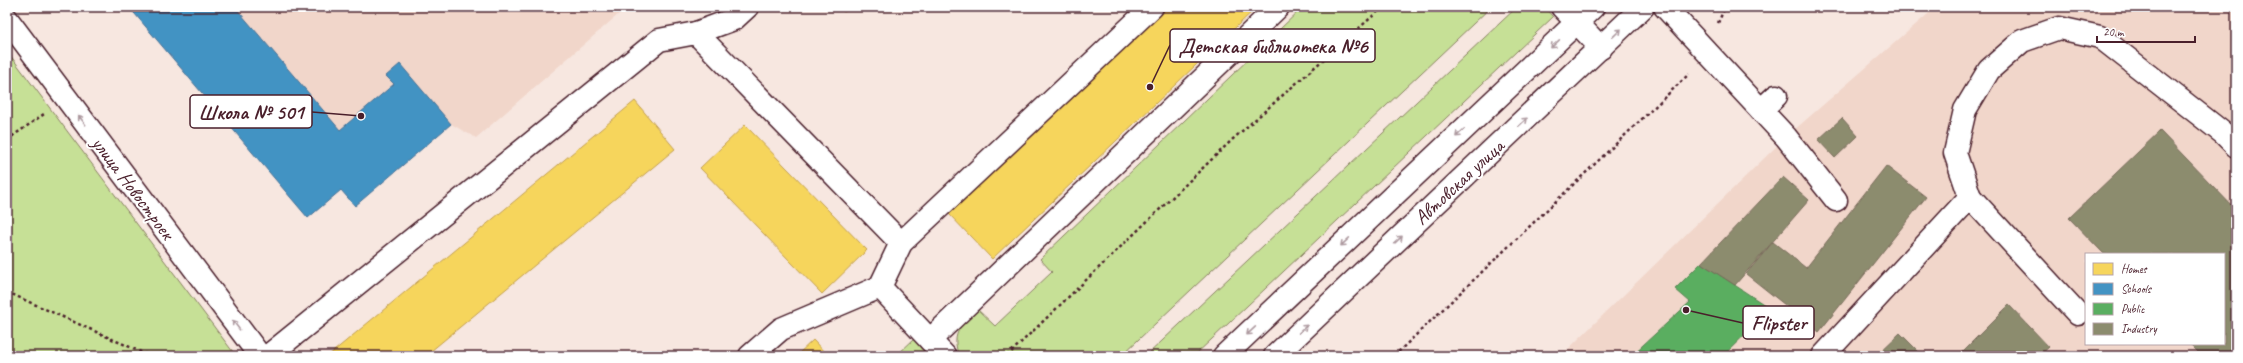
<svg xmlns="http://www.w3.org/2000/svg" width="2243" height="363" font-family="Caveat,sans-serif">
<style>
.built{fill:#f1d6ca;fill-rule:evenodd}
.green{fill:#c6e096;stroke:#888060}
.homes{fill:#f6d55c;stroke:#c29e4d}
.schools{fill:#4393c3;stroke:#457095}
.public{fill:#5aae61;stroke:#558351}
.industry{fill:#8c8c6e;stroke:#786b5a}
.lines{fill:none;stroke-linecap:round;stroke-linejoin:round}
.minor-casing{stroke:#4a1f2b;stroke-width:25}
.path{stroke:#4a1f2b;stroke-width:2.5;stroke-dasharray:3 3;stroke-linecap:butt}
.minor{stroke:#fff;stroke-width:22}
.oneway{stroke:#ae9aa0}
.labels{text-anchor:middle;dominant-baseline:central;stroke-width:4;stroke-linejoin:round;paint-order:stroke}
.street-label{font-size:20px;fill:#4a1f2b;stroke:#fff}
.leader{fill:none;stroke:#4a1f2b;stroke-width:1.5}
.callout-dot{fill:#4a1f2b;stroke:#fff;stroke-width:1.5}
.callout{fill:#fff;stroke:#4a1f2b;stroke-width:1.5}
.callout-label{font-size:21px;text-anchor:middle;font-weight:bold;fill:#4a1f2b}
</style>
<rect width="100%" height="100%" fill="#f7e7e0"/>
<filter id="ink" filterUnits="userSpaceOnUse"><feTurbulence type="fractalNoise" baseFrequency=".025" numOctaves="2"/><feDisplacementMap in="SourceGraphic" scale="8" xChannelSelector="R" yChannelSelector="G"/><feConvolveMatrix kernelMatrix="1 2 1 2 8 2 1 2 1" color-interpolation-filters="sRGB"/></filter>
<g filter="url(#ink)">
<!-- built -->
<g class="built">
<path d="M129 7H627L476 138 451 124 355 206 341 190 308 218Z"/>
<path d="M1936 7H2236V356H1561L1786 137ZM2086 254H2224V344H2086Z"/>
</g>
<!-- green -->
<g class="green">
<path d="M1303 7H1491L1121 356H959C950 333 962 324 977 309L995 326 1052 272 1040 259Z"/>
<path d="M1517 7H1544L1553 17 1194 356H1146Z"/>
<path d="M7 51 236 356H7Z"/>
<path d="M915 338 931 356H896Z"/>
</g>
<!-- homes -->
<g class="homes">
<path d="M839 7H850L844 12Z"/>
<path d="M1167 7H1257L992 259 949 214Z"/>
<path d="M635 101 675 149 425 356H328Z"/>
<path d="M745 125 867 250 822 294 700 168Z"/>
<path d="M813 340 828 356H796Z"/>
</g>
<!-- schools -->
<path class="schools" d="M129 7H235L340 130 394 84 386 76 400 64 451 124 355 206 341 190 308 218Z"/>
<!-- public -->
<path class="public" d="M1701 263 1771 309 1723 356H1631L1690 302 1675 289Z"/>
<!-- industry -->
<g class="industry">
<path d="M1842 118 1858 136 1835 158 1818 140Z"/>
<path d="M2160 131 2236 210V356H2202L2190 344H2224V254H2104L2069 218Z"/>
<path d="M1886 166 1926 197 1819 332 1746 274 1773 242 1806 268Z"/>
<path d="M1783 177 1809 200 1735 285 1701 263Z"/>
<path d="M2009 305 2049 347 2039 356H1958Z"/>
<path d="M1900 333 1923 356H1876Z"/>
</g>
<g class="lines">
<defs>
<g id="minor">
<path d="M1562 7 1601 48"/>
<path d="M1665 7 1786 137 1836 200"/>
<path d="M7 19 260 356"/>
<path d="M696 33 734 19 747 7"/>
<path d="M1761 110 1776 96"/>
<path d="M1970 197 2078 314"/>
<path d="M930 340 1278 7"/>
<path d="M268 356 659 40 696 33 901 243"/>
<path d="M750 356 781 329 880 287"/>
<path d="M945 356 880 287 901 243 1152 7"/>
<path d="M1224 356 1593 7"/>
<path d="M1275 356 1643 7"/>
<path d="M1823 356 1970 197 1955 153 1965 110 1989 70 2022 41 2059 28 2100 37 2223 133 2236 146"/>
</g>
</defs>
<!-- minor casing -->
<use href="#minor" class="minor-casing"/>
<!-- path -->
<g class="path">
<path d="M1718 23 1725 7"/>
<path d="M7 140 44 114"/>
<path d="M7 292 150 356"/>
<path d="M1007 356 1233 139 1383 7"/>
<path d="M1394 356 1689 74"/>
</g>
<!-- minor -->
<use href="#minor" class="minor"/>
</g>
<!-- one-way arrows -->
<defs><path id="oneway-shaft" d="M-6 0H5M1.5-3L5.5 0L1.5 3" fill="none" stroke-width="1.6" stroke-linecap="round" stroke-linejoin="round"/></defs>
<g class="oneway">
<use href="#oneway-shaft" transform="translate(1617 33) rotate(-44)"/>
<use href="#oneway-shaft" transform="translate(1555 44) rotate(137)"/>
<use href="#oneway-shaft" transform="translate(82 120) rotate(-127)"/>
<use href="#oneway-shaft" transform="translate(1523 122) rotate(-43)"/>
<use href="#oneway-shaft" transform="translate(1460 133) rotate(137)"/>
<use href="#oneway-shaft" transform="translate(1398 240) rotate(-43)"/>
<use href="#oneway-shaft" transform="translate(1345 242) rotate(137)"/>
<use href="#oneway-shaft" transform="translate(236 325) rotate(-127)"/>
<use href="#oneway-shaft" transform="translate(1303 329) rotate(-43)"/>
<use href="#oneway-shaft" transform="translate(1251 331) rotate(137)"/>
</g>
</g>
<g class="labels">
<!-- street labels -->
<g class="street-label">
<text transform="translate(1459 182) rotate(-43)">Автовская улица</text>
<text transform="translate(133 188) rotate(53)">улица Новостроек</text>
</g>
</g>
<!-- callouts -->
<path class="leader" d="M1150 87L1170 45M361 116L312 112M1686 310L1743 323"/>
<g class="callout-dot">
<circle cx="1150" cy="87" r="4"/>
<circle cx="361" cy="116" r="4"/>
<circle cx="1686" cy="310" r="4"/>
</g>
<g class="callout">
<rect x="1170" y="29" width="205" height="33" rx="4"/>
<rect x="190" y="95" width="122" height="33" rx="4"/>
<rect x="1743" y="306" width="71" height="33" rx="4"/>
</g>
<g class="callout-label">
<text x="1273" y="53">Детская библиотека №6</text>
<text x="251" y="119">Школа № 501</text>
<text x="1779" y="330">Flipster</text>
</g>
<!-- margin -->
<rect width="2243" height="363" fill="none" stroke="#fff" stroke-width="24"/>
<rect x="12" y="12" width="2219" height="339" fill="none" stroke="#4a1f2b" stroke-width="1.5" filter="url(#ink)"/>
<!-- legend -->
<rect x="2085" y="253" width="140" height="92" fill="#ffffff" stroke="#b7a5aa"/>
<rect x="2093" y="263" width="20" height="12" fill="#f6d55c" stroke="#b7a5aa"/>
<text x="2121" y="273" font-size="12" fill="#4a1f2b">Homes</text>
<rect x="2093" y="283" width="20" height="12" fill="#4393c3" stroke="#b7a5aa"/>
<text x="2121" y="293" font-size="12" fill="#4a1f2b">Schools</text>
<rect x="2093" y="303" width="20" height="12" fill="#5aae61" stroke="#b7a5aa"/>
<text x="2121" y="313" font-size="12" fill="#4a1f2b">Public</text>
<rect x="2093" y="323" width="20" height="12" fill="#8c8c6e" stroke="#b7a5aa"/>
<text x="2121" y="333" font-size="12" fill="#4a1f2b">Industry</text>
<!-- scale -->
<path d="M2097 36v6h98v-6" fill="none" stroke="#4a1f2b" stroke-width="2"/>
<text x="2103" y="36" font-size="12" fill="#4a1f2b" stroke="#ffffff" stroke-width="3" paint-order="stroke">20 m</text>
</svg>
